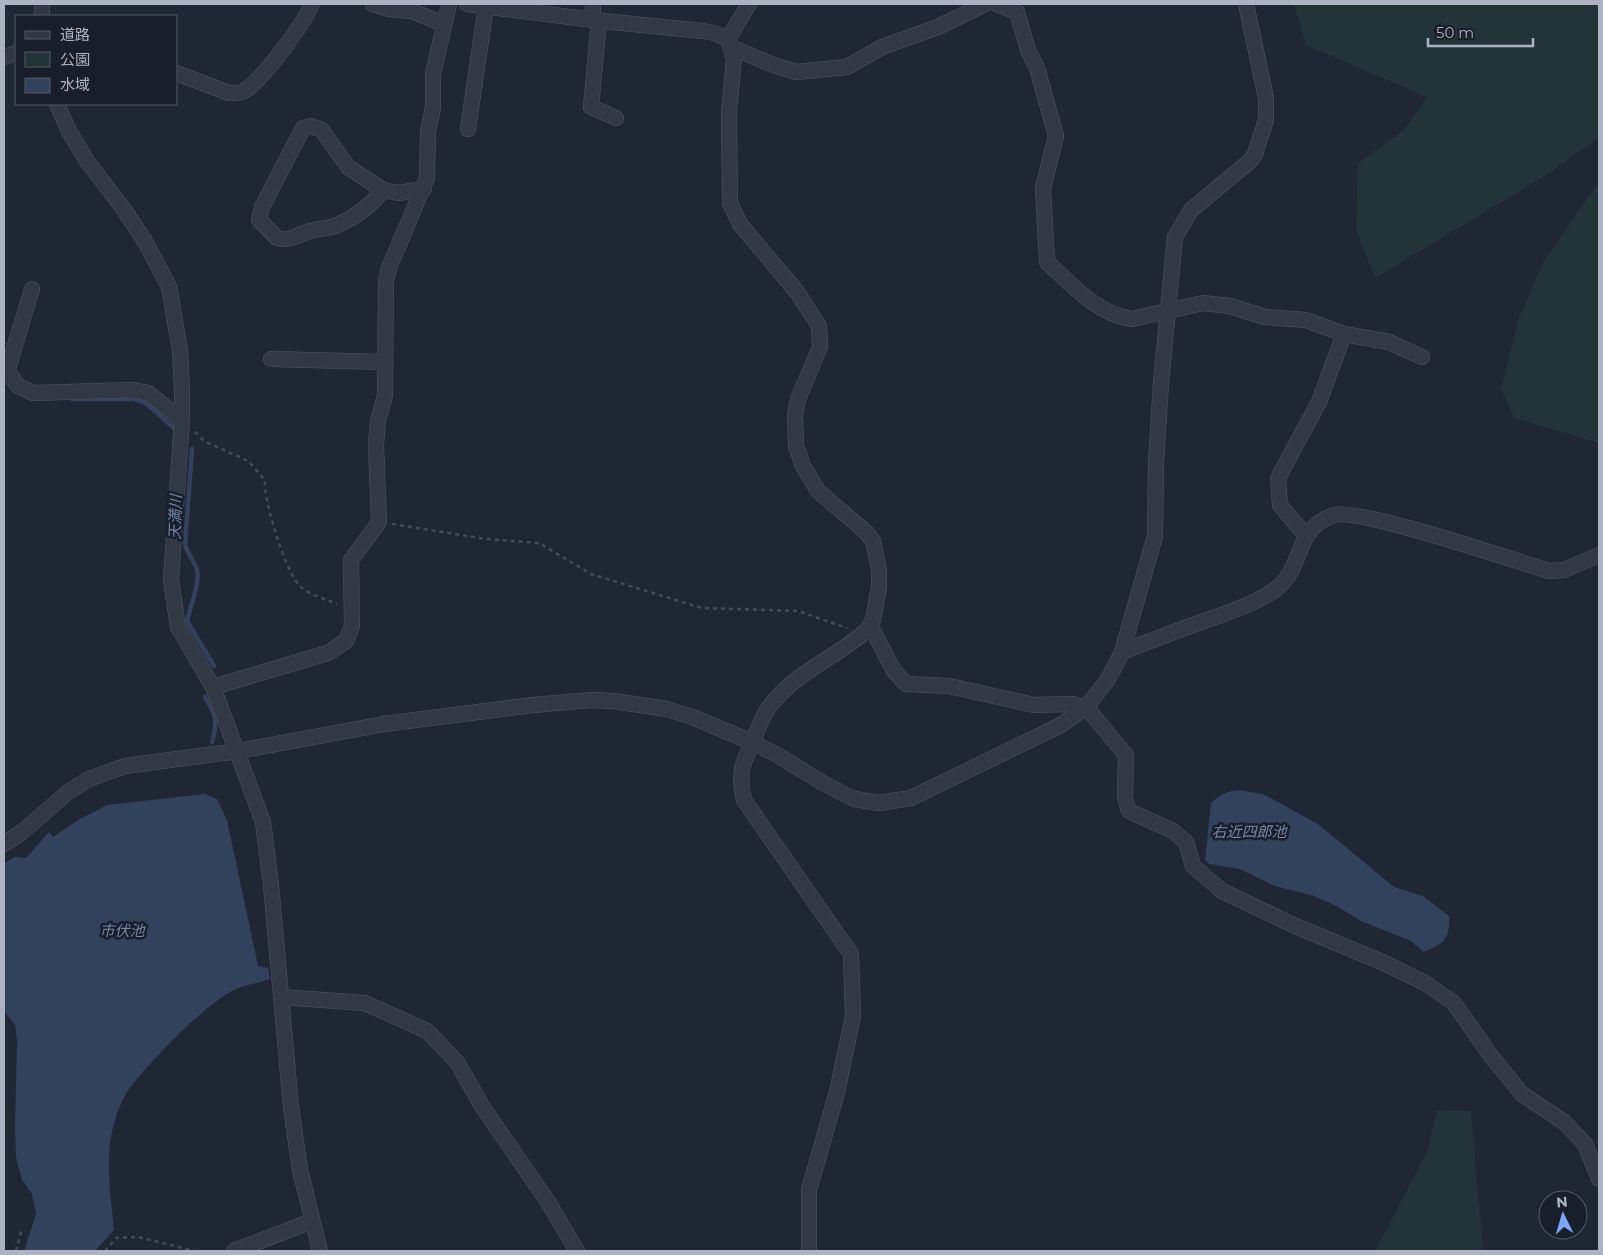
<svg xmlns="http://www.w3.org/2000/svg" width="1603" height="1255" font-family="Montserrat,'Noto Sans JP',sans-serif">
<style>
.green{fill:#223437}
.water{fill:#32415c}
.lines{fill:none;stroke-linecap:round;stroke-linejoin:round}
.stream{stroke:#32415c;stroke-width:4.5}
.minor-casing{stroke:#505664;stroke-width:16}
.path{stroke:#3e4f53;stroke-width:2.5;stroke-dasharray:4 4;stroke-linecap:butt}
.minor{stroke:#323945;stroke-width:15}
.labels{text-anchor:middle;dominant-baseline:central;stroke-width:5;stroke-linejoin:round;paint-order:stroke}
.water-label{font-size:15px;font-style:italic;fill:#7488ab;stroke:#181e2a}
</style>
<rect width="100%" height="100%" fill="#1f2735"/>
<!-- green -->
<g class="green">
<path d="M1294 4H1599V137L1545 176 1375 278 1356 230 1358 163 1404 130 1427 97 1306 45Z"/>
<path d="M1599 182V443L1514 418 1501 388 1518 320 1544 261Z"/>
<path d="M1437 1110 1471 1111 1483 1251H1375L1428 1150Z"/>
</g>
<!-- water -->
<g class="water">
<path d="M1239 790 1263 794 1318 824 1394 887 1423 896 1449 916C1450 940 1444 943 1424 952L1409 940 1361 921 1336 906 1314 896 1275 886 1240 869 1209 864 1205 860 1211 803C1219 795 1227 791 1239 790Z"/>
<path d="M205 794 217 799 227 820 258 966 268 968 270 979C259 983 245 985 234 990 204 1005 147 1064 127 1092 121 1102 117 1112 114 1124 104 1157 111 1195 114 1230L95 1251H24L36 1214 32 1194 22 1180 16 1158 15 1128 17 1040 15 1025 4 1011V863L15 857 26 858 49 832 53 837 80 819 107 805Z"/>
</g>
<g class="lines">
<!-- stream -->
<g class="stream">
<path d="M72 399H134L146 403 175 429"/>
<path d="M192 449 185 544C187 554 194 560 197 570 200 584 190 607 187 621L214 666"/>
<path d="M205 697C216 714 218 723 212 742"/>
</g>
<defs>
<g id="minor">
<path d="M42 4V16"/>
<path d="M373 4 389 9 412 11 444 24"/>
<path d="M467 4 602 21 703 31 714 33 728 39 734 59 729 112 730 203 740 224 797 292 819 326 820 347 798 399 795 415 796 446 803 466 818 491 866 532 873 541 879 570V587L873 620 867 630C837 657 794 673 770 706 762 716 758 729 753 741 742 764 738 774 744 800L851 954 853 1016 837 1092 809 1190V1251"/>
<path d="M593 4V20"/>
<path d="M997 4 1017 12 1028 50 1037 68 1056 136 1043 188 1047 262C1072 285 1097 314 1132 319L1203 303 1230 306 1265 317 1306 320 1344 334 1389 342 1422 357"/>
<path d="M599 20 591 107 616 118"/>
<path d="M728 39 749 4"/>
<path d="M731 47 773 65 796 72 847 67 882 47 938 27 985 4"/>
<path d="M4 57 16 53"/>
<path d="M176 73 229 93C235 93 239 94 244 91 262 81 304 23 312 4"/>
<path d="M57 104 70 133 87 161 125 211 146 243 169 287 180 350 182 390V420L171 580 178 627 213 687 263 822 271 885 291 1107 300 1170 320 1251"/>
<path d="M468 129 486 6"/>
<path d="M383 190C373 204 353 219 337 225 329 229 319 228 310 231 299 234 289 242 277 238L259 220 262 207 301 132 303 128 311 126 322 130 348 167 383 190 398 193 424 189"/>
<path d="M271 359 384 362"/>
<path d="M4 366 18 386 33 393 131 390 148 393 182 420"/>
<path d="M7 372 32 289"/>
<path d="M1305 535 1280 505 1278 478 1319 402 1344 334"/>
<path d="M870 625 894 671 906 684 949 686 1034 705 1072 704 1086 707 1126 755 1125 798 1129 811 1173 831 1186 842 1193 866 1222 891 1293 925 1382 962 1425 983 1454 1003 1491 1056 1522 1094 1564 1122 1585 1144 1599 1179"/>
<path d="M1122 652C1150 641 1178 630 1207 620 1229 612 1256 604 1276 589 1305 567 1292 530 1334 515 1357 507 1516 561 1549 571L1564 570 1599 555"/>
<path d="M213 687 328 653 346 641 352 626 351 560 379 522 376 445 378 421 385 395 386 281 389 268 427 178 428 131 433 108V74L449 4"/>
<path d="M4 844 22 832 68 792 89 779 125 766 238 751 384 724 533 705 591 700 613 701 667 709 692 717 752 742 779 756 821 782 854 799 879 803 911 798 1061 725 1086 707 1106 682 1114 668 1122 652 1155 536 1156 463 1161 383 1175 237 1191 210 1250 161 1255 154 1266 120V98L1246 4"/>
<path d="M281 997 365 1003 427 1031 457 1062 482 1106 548 1202 577 1251"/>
<path d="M234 1251 312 1221"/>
</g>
</defs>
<!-- minor casing -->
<use href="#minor" class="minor-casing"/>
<!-- path -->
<g class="path">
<path d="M195 432 204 441 248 461 265 480C263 500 285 570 299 585 308 595 326 599 337 604"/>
<path d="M392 524 486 539 539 543 591 574 702 608 798 611 847 628"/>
<path d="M16 1251 22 1228"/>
<path d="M105 1251 116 1238 138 1237 195 1251"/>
</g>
<!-- minor -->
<use href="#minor" class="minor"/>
</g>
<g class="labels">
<!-- water labels -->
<g class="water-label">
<text transform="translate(175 517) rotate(-88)">天満川</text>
<text x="1249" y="831">右近四郎池</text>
<text x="122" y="930">市伏池</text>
</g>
</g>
<!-- border -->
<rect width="1603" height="1255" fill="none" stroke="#acb3c3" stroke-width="10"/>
<!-- legend -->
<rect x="15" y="15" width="162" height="90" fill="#181e2a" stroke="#535a67"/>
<rect x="25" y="31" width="25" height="8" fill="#323945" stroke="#535a67"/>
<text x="60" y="40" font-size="15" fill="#acb3c3">道路</text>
<rect x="25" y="52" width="25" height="15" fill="#223437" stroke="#535a67"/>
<text x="60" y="65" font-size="15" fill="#acb3c3">公園</text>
<rect x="25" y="78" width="25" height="15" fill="#32415c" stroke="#535a67"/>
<text x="60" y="90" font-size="15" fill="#acb3c3">水域</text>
<!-- north arrow -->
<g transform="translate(1563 1215) rotate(355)"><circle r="24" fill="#181e2a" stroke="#535a67"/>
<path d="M0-4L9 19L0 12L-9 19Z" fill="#7da5f7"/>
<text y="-8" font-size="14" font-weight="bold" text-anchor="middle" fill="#acb3c3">N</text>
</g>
<!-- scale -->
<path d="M1428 38v8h105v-8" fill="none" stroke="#acb3c3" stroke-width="2.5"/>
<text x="1436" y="38" font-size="15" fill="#acb3c3" stroke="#181e2a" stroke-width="4" paint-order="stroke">50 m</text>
</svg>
